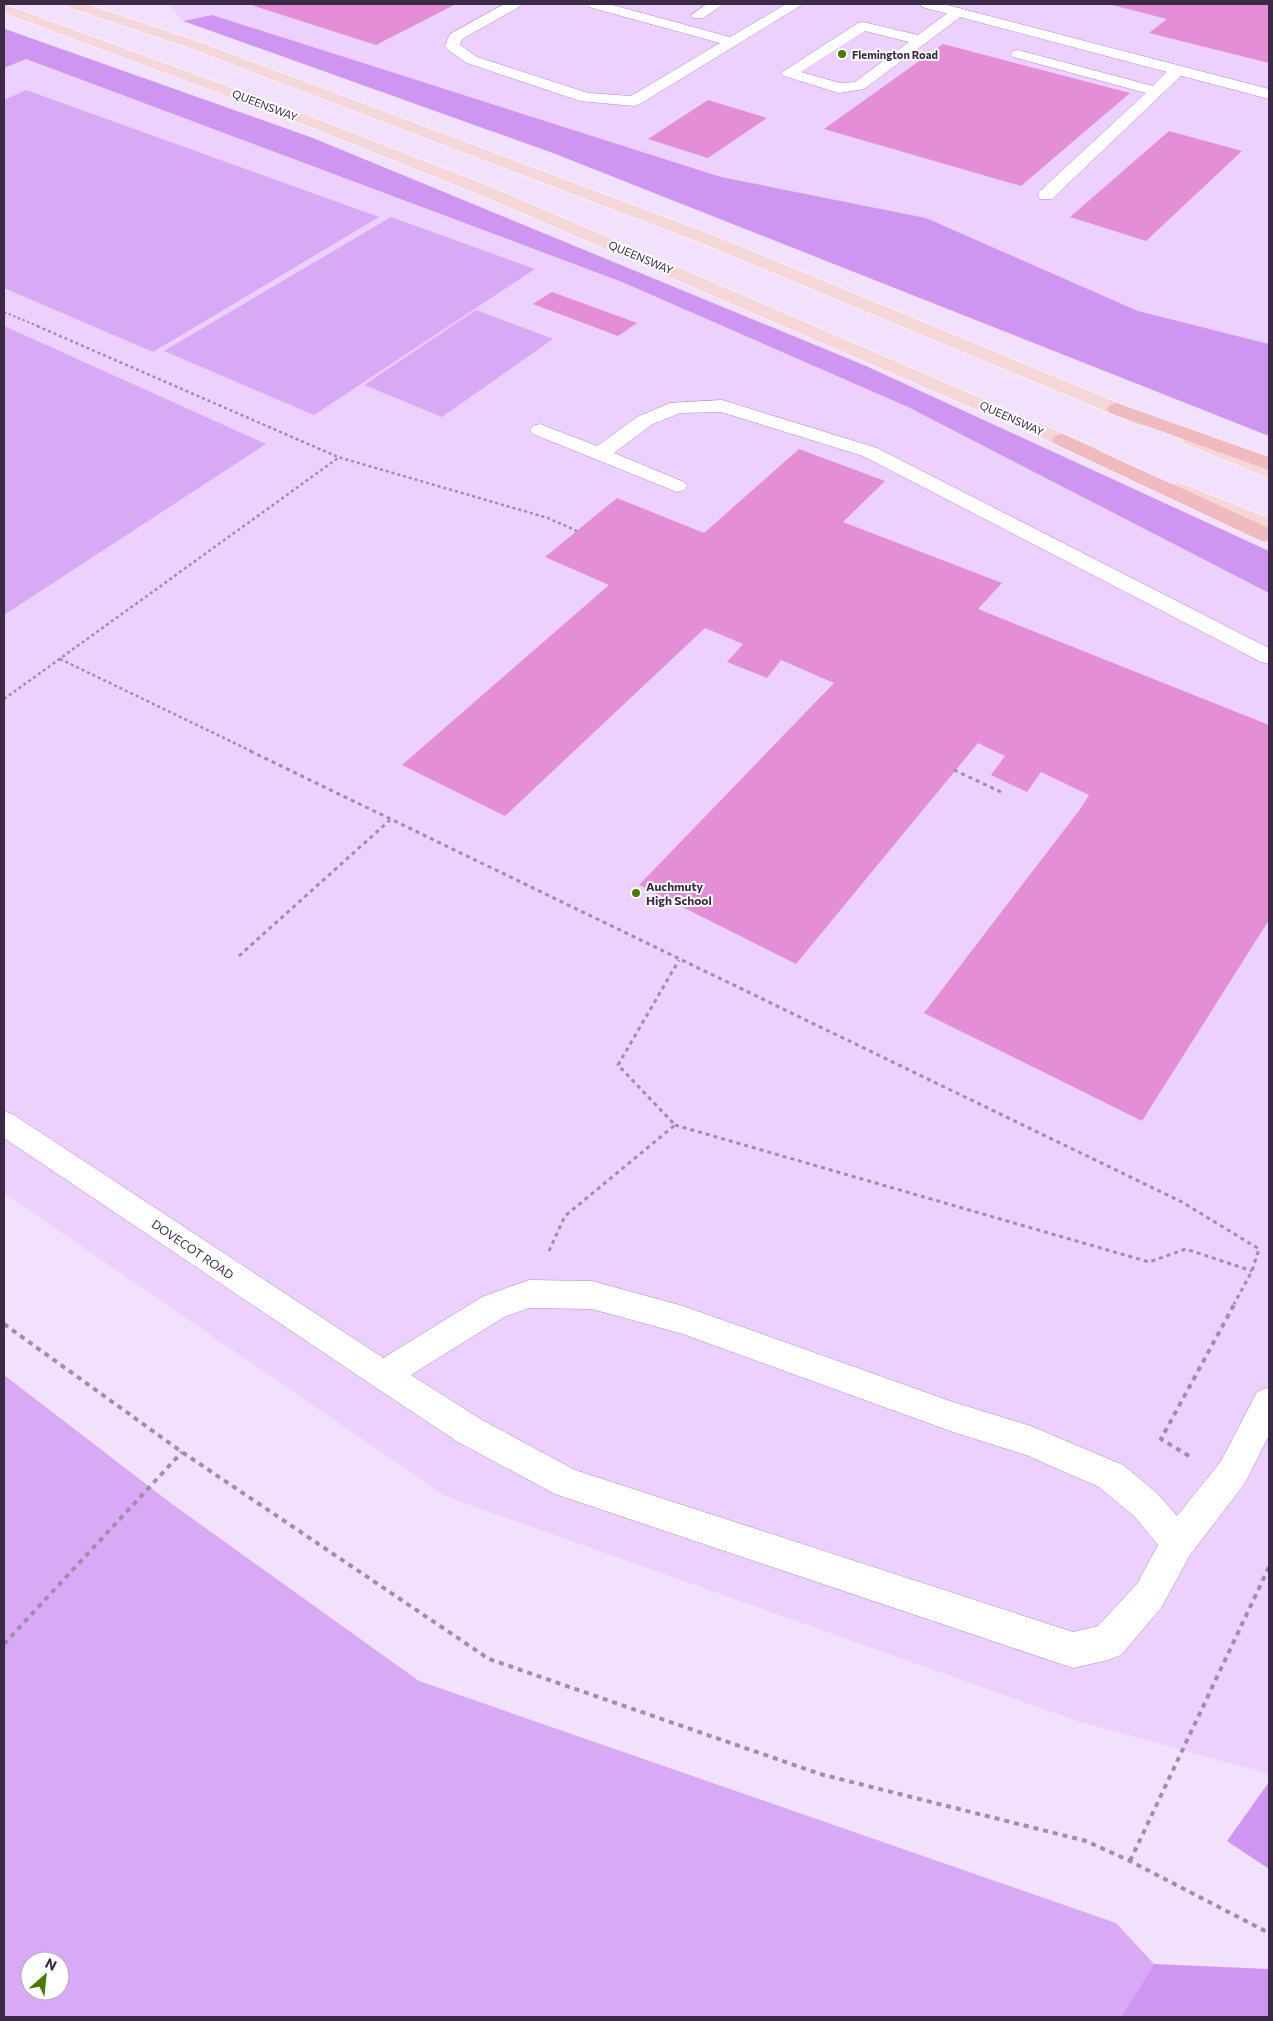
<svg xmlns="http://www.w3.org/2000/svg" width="1273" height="2021" font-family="Commissioner,sans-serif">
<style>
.built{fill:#ecd0fe}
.green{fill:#d8a9f5;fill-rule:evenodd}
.forest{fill:#ce96f0}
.building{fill:#e38ed7}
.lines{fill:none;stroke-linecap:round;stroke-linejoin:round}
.lane-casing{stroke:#b58ccf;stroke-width:1}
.street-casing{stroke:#b58ccf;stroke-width:1}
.primary-casing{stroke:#fff;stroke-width:1}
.highway-casing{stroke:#fff;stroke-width:1}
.path-far3{stroke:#9f8eaa;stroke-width:2;stroke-dasharray:2.5 2.5;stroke-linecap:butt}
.path-far2{stroke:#9f8eaa;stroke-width:2.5;stroke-dasharray:3 3;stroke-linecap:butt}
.path-far1{stroke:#9f8eaa;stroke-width:3;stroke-dasharray:4 4;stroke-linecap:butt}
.path{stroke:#9f8eaa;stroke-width:4;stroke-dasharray:5 5;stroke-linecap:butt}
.lane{fill:#fff;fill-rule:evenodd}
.street{fill:#fff;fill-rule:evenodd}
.primary{fill:#f5d6d9;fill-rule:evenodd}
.highway{fill:#efbac0;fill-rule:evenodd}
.poi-dot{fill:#497a03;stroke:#fff;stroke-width:2}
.labels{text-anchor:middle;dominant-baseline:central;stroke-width:4;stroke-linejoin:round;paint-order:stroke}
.far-poi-label{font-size:11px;font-weight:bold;fill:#3b2a45;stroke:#fff;text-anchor:start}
.far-street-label{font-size:11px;fill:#3b2a45;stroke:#fff}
.poi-label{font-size:12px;font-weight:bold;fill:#3b2a45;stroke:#fff;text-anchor:start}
.street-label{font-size:12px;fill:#3b2a45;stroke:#fff}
</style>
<rect width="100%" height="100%" fill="#f2e1fd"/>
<!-- built -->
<g class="built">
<path d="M168 4H1269V344L1138 311 926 218 721 177 212 15 183 21Z"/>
<path d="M25 59 622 282 908 407 1269 593V1774L1077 1721 445 1496 4 1193V68Z"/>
</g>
<!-- green -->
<g class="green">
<path d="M26 90 379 217 153 352 4 288V100Z"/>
<path d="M391 217 535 269 314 415 164 351Z"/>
<path d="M476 310 553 339 442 417 364 385Z"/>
<path d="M4 326 266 444 4 615Z"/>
<path d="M4 1375 172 1504 419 1681 1116 1923 1154 1964 1121 2017H4ZM30 1961H60V1991H30Z"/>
</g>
<!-- forest -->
<g class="forest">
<path d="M212 15 721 177 926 218 1138 311 1269 344V436L553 153 183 21Z"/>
<path d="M5 29 313 138 866 366 1269 551V593L908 407 622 282 26 59 4 68V30Z"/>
<path d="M1269 1782V1869L1227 1841Z"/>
<path d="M1154 1964 1269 1969V2017H1121Z"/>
</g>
<!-- building -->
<g class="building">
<path d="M248 4H456L376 45Z"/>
<path d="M1108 4H1269V63L1149 33 1167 19Z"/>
<path d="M943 44 1130 93 1021 186 824 129Z"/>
<path d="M708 100 767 118 708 158 648 139Z"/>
<path d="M1169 131 1242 151 1146 241 1070 217Z"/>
<path d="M552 292 637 323 618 336 533 304Z"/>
<path d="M799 449 885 481 843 522 1002 583 978 609 1269 725V920L1142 1121 924 1013 1081 808 1089 795 1041 772 1027 792 991 775 1005 756 978 743 796 964 639 885 834 683 781 660 767 678 727 662 743 644 705 628 505 816 402 765 609 585 545 557 617 498 704 533Z"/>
</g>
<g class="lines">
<defs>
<g id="lane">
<path d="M504 4H521L519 7 462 39 460 45 477 57 588 93 631 96 720 43 589 7 587 4H609L730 37 786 4H803L640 104 634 106 580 101 467 63 447 49 445 46 450 34Z"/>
<path d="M707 4H724L703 18H693L691 15Z"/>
<path d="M958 8 963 9 965 12 963 15 864 89 839 93 784 76 781 73 858 23 863 22 918 35 953 9ZM865 31 909 42 855 82 840 83 801 72Z"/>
<path d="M1018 50 1153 86C1162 77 1171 64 1184 67L1187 70 1052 199H1040L1038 195 1040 191 1146 93 1013 57 1011 54 1013 51Z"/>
<path d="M722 400 877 448 1269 648V664L1261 662 863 456 721 412 680 413 651 425 614 453 684 482 687 486 684 490 677 492 533 434 530 430 533 426 540 424 597 446 637 417 670 403Z"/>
<path d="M529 1280 592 1281 683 1306 953 1402 1031 1426 1123 1465 1158 1494 1177 1516 1221 1461 1257 1392 1269 1387V1435L1245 1483 1190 1555 1161 1608 1121 1655 1108 1660 1073 1668 555 1494 458 1442 372 1385 367 1375 372 1365 482 1297ZM529 1308 592 1309 683 1334 953 1432 1026 1455 1099 1487 1134 1516 1158 1545 1137 1584 1098 1626 1073 1632 575 1470 482 1420 411 1375 504 1317Z"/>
</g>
<g id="street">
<path d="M920 4H943L1269 89V99L922 7Z"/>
<path d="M4 1111 14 1115 394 1365 399 1375 394 1385 383 1390 372 1385 4 1138Z"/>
</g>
<g id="primary">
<path d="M4 4 322 121 499 190 1097 448 1100 452 1097 456 1090 458 1083 456 487 198 310 127 4 13Z"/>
<path d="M66 4H86L202 43 718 237 1150 416 1153 420 1150 424 1143 426 1136 424 706 245 192 49 68 7Z"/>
<path d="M1192 434 1269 465V478L1185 444 1182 440 1185 436Z"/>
<path d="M1178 482 1269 518V531L1171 492 1168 488 1171 484Z"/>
</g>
<g id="highway">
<path d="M1117 403 1269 457V470L1110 413 1107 409 1110 405Z"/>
<path d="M1062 434 1269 528V542L1261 541 1055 444 1052 440 1055 436Z"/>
</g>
</defs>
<!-- lane casing -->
<use href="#lane" class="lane-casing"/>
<!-- street casing -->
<use href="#street" class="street-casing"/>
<!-- primary casing -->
<use href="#primary" class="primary-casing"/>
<!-- highway casing -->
<use href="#highway" class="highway-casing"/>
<!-- path-far3 -->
<path class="path-far3" d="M4 312 40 327"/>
<!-- path-far2 -->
<g class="path-far2">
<path d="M37 326 338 457 548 518 577 531"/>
<path d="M60 659 253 752"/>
<path d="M4 699 338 458"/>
</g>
<!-- path-far1 -->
<g class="path-far1">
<path d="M250 751 1182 1202 1259 1249 1252 1271 1234 1304"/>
<path d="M954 770 1001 792"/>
<path d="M239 956 390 820"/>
<path d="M675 1125 1149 1262 1186 1249 1252 1271"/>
<path d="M549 1251 565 1216 675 1125 618 1065 679 960"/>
</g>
<!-- path -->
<g class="path">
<path d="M4 1324 182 1452 489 1659 820 1774 1086 1841 1130 1861 1269 1933"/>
<path d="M1189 1456 1161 1439 1235 1303"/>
<path d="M4 1644 182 1452"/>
<path d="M1130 1861 1269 1567"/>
</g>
<!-- lane -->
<use href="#lane" class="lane"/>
<!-- street -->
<use href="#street" class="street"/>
<!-- primary -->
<use href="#primary" class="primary"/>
<!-- highway -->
<use href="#highway" class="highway"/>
</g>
<!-- markers -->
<g class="poi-dot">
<circle cx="842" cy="54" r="5"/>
<circle cx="636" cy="893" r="5"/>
</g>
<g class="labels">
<!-- far-poi labels -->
<g class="far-poi-label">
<text x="852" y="54">Flemington Road</text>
</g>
<!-- far-street labels -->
<g class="far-street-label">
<text transform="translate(265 105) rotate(21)">QUEENSWAY</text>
<text transform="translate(641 257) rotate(23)">QUEENSWAY</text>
<text transform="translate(1012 418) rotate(24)">QUEENSWAY</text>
</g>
<!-- poi labels -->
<g class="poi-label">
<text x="646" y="886">Auchmuty<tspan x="646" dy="14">High School</tspan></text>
</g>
<!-- street labels -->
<g class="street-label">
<text transform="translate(193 1249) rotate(34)">DOVECOT ROAD</text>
</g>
</g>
<!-- border -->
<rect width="1273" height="2021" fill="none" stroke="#3b2a45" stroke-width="10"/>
<!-- north arrow -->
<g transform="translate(45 1976) rotate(27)"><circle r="24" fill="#ffffff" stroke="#b1aab5"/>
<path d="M0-4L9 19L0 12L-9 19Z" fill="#497a03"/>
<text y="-8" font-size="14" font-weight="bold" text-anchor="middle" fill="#3b2a45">N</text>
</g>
</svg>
